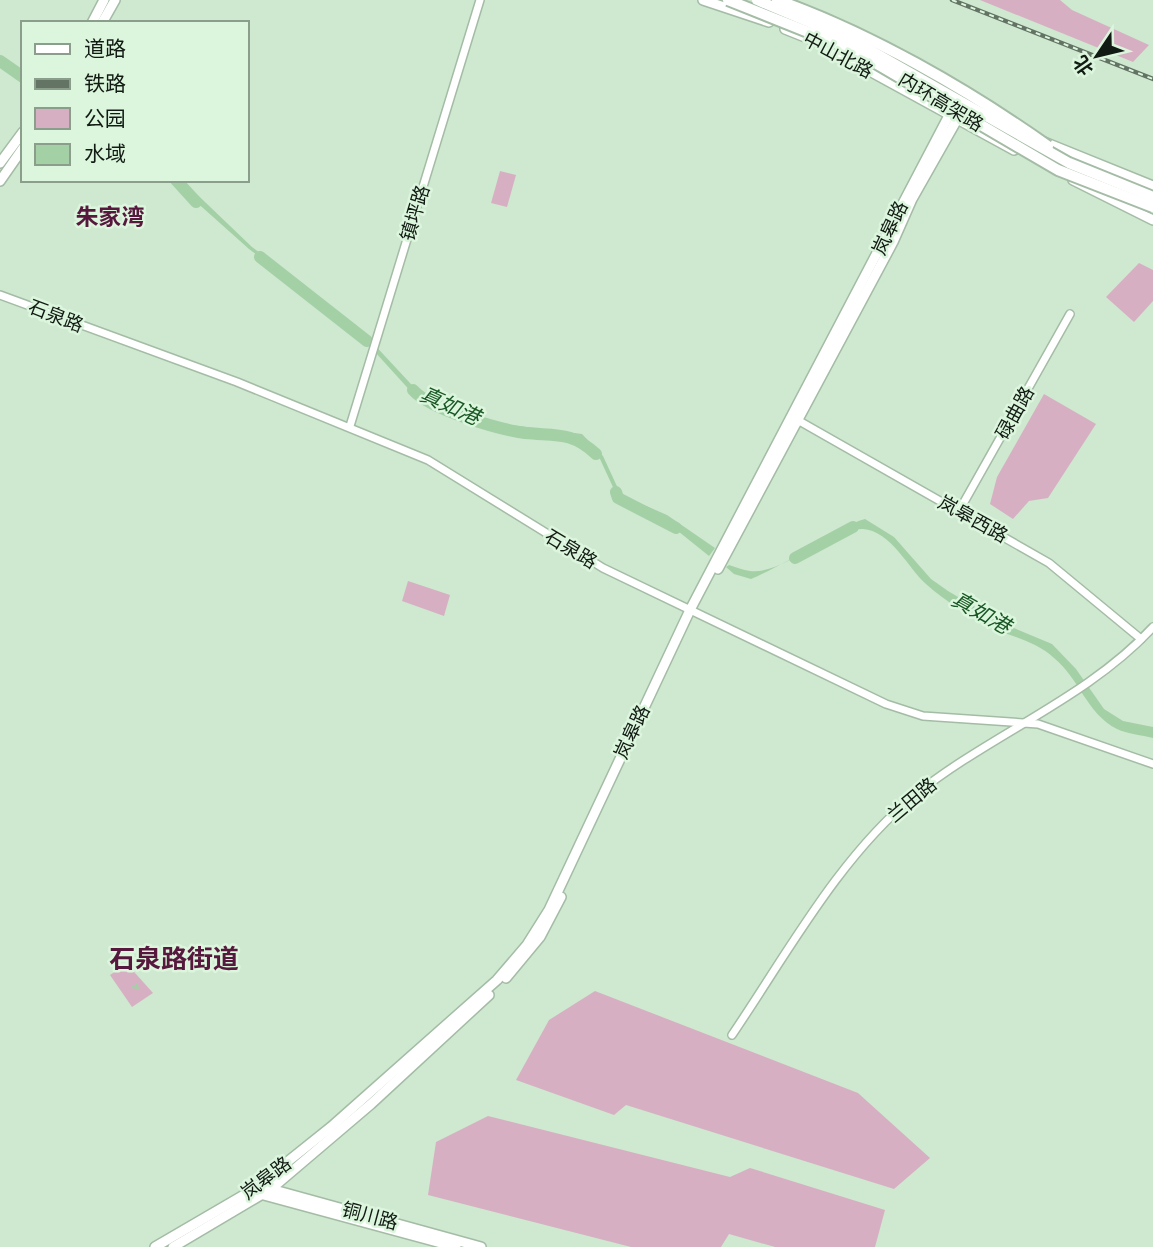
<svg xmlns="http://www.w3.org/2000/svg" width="1153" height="1247" font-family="Bitter,'Noto Sans SC',serif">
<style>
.green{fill:#d6b0c2}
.water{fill:#a4d0a6}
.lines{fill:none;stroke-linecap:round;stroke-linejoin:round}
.stream{stroke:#a4d0a6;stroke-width:2}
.river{stroke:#a4d0a6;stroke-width:12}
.minor-casing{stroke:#a4bca5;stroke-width:10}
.major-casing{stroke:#a4bca5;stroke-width:12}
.minor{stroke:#fff;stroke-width:7}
.major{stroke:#fff;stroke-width:9}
.rail-casing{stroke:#637364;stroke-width:4.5}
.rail{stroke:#dcf6dd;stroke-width:2;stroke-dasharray:5;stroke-linecap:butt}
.highway-bridge-casing{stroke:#a4bca5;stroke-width:14;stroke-linecap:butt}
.highway-bridge{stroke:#fff;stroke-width:10}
.labels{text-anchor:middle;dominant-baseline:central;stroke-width:5;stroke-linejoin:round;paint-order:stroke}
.street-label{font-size:19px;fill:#121b13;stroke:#dcf6dd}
.water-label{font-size:21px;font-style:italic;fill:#195825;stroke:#dcf6dd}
.quarter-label{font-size:23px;font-weight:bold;fill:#56193d;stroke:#dcf6dd}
.district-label{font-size:26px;font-weight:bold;fill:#56193d;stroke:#dcf6dd}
</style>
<rect width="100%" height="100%" fill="#cfe8d0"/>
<!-- green -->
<g class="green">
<path d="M980 0H1060L1072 10 1149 45 1133 62Z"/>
<path d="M500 171 516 175 507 207 491 203Z"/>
<path d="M1139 263 1153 270V301L1134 322 1106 297Z"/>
<path d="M1044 394 1096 424 1048 498 1029 501 1013 519 990 504 997 477Z"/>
<path d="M408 581 450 595 444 616 402 601Z"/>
<path d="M127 964 153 993 132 1007 110 975Z"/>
<path d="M595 991 858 1093 930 1158 894 1189 626 1105 614 1115 516 1080 549 1020Z"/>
<path d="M488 1116 730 1177 750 1168 885 1210 875 1247H775L729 1234 721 1247H631L428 1195 436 1142Z"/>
</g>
<!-- water -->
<g class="water">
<path d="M177 180H182L252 247 357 326 423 397 481 421 582 434 603 456 621 495 667 515 715 548 709 556 663 519 618 498 600 459 580 438 480 424 415 396 355 330 249 249 184 191Z"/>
<path d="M865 519 894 537 931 579 948 591 1002 623 1052 644 1076 669 1104 709 1123 721 1153 727V738C1142 735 1127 734 1117 729 1087 714 1079 678 1054 658 1038 643 1017 638 997 630 972 618 946 602 926 584 908 568 891 531 863 529 842 528 776 569 751 579L734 574 726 567 729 565C736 567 743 570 750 571 784 575 831 528 865 519Z"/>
</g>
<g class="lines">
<!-- stream -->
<path class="stream" d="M132 987 138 988 136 984"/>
<!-- river -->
<g class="river">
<path d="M0 61 23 77"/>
<path d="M176 180 196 202"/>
<path d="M260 257 367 341"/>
<path d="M413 390C431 410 498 429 525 433 556 436 571 431 596 454"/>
<path d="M616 492 618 498 676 528"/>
<path d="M795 558 853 527"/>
</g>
<defs>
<g id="minor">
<path d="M0 295 237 382 428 460 603 568 886 704 923 716 1038 724 1153 764"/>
<path d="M794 418 1049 563 1141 639"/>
<path d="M350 426 480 0"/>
<path d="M959 511 1070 314"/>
<path d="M732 1035C787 954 839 857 915 795 989 735 1088 698 1153 627"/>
</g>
<g id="major">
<path d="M703 0 769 22"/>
<path d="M92 23 104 0"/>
<path d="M102 23 115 0"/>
<path d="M785 29 815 41 1014 150"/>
<path d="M1044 142 1153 186"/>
<path d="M0 163 23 132"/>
<path d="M1073 180 1153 220"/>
<path d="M0 181 23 148"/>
<path d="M718 569 893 242 912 199 963 109"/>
<path d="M506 978 540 937 561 897"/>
<path d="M267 1188 481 1247"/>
<path d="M260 1194 456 1247"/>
<path d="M155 1247 251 1191 331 1127 497 980 527 945 549 910 690 610 955 104"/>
<path d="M173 1247 271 1189 371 1104 489 995"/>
</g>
</defs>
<!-- minor casing -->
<use href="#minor" class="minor-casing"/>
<!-- major casing -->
<use href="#major" class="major-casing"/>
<!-- minor -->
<use href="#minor" class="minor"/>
<!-- major -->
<use href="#major" class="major"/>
<defs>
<path id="rail" d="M952 0 1153 79"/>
</defs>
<!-- rail casing -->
<use href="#rail" class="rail-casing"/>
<!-- rail -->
<use href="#rail" class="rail"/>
<defs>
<g id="highway-bridge">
<path d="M728 0 853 50 1058 170 1153 207"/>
<path d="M757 0 854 41 1069 163 1153 197"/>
<path d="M777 0C870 33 967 89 1048 146"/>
</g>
</defs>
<!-- highway-bridge casing -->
<use href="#highway-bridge" class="highway-bridge-casing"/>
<!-- highway-bridge -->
<use href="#highway-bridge" class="highway-bridge"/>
</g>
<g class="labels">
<!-- street labels -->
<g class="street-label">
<text transform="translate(838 55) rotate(28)">中山北路</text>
<text transform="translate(941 102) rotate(31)">内环高架路</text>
<text transform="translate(415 213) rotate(-73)">镇坪路</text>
<text transform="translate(890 228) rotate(-65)">岚皋路</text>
<text transform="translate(56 316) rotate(21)">石泉路</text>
<text transform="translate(1015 413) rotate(-61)">碌曲路</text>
<text transform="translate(973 519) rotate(29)">岚皋西路</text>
<text transform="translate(571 549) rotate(31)">石泉路</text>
<text transform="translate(632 732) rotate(-65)">岚皋路</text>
<text transform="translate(912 800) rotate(-40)">兰田路</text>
<text transform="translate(266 1178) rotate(-37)">岚皋路</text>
<text transform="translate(370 1216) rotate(15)">铜川路</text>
</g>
<!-- water labels -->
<g class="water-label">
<text transform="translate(450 406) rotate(24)">真如港</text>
<text transform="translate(981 613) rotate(29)">真如港</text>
</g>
<!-- quarter labels -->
<g class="quarter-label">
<text x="110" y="217">朱家湾</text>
</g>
<!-- district labels -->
<g class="district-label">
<text x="174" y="959">石泉路街道</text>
</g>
</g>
<!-- legend -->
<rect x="21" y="21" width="228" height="161" fill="#dcf6dd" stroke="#8b9e8c" stroke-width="2"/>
<rect x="35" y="44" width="35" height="10" fill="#ffffff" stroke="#8b9e8c" stroke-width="2"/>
<text x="84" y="56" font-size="21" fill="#121b13">道路</text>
<rect x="35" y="79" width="35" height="10" fill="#637364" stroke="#8b9e8c" stroke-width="2"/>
<text x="84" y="91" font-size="21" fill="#121b13">铁路</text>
<rect x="35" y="108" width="35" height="21" fill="#d6b0c2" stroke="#8b9e8c" stroke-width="2"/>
<text x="84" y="126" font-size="21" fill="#121b13">公园</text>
<rect x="35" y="144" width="35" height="21" fill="#a4d0a6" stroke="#8b9e8c" stroke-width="2"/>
<text x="84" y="161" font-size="21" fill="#121b13">水域</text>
<!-- north arrow -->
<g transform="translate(1097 56) rotate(235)" stroke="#dcf6dd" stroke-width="5" paint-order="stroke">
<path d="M0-5L12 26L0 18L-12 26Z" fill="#121b13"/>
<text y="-10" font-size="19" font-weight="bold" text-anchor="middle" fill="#121b13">北</text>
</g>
</svg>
